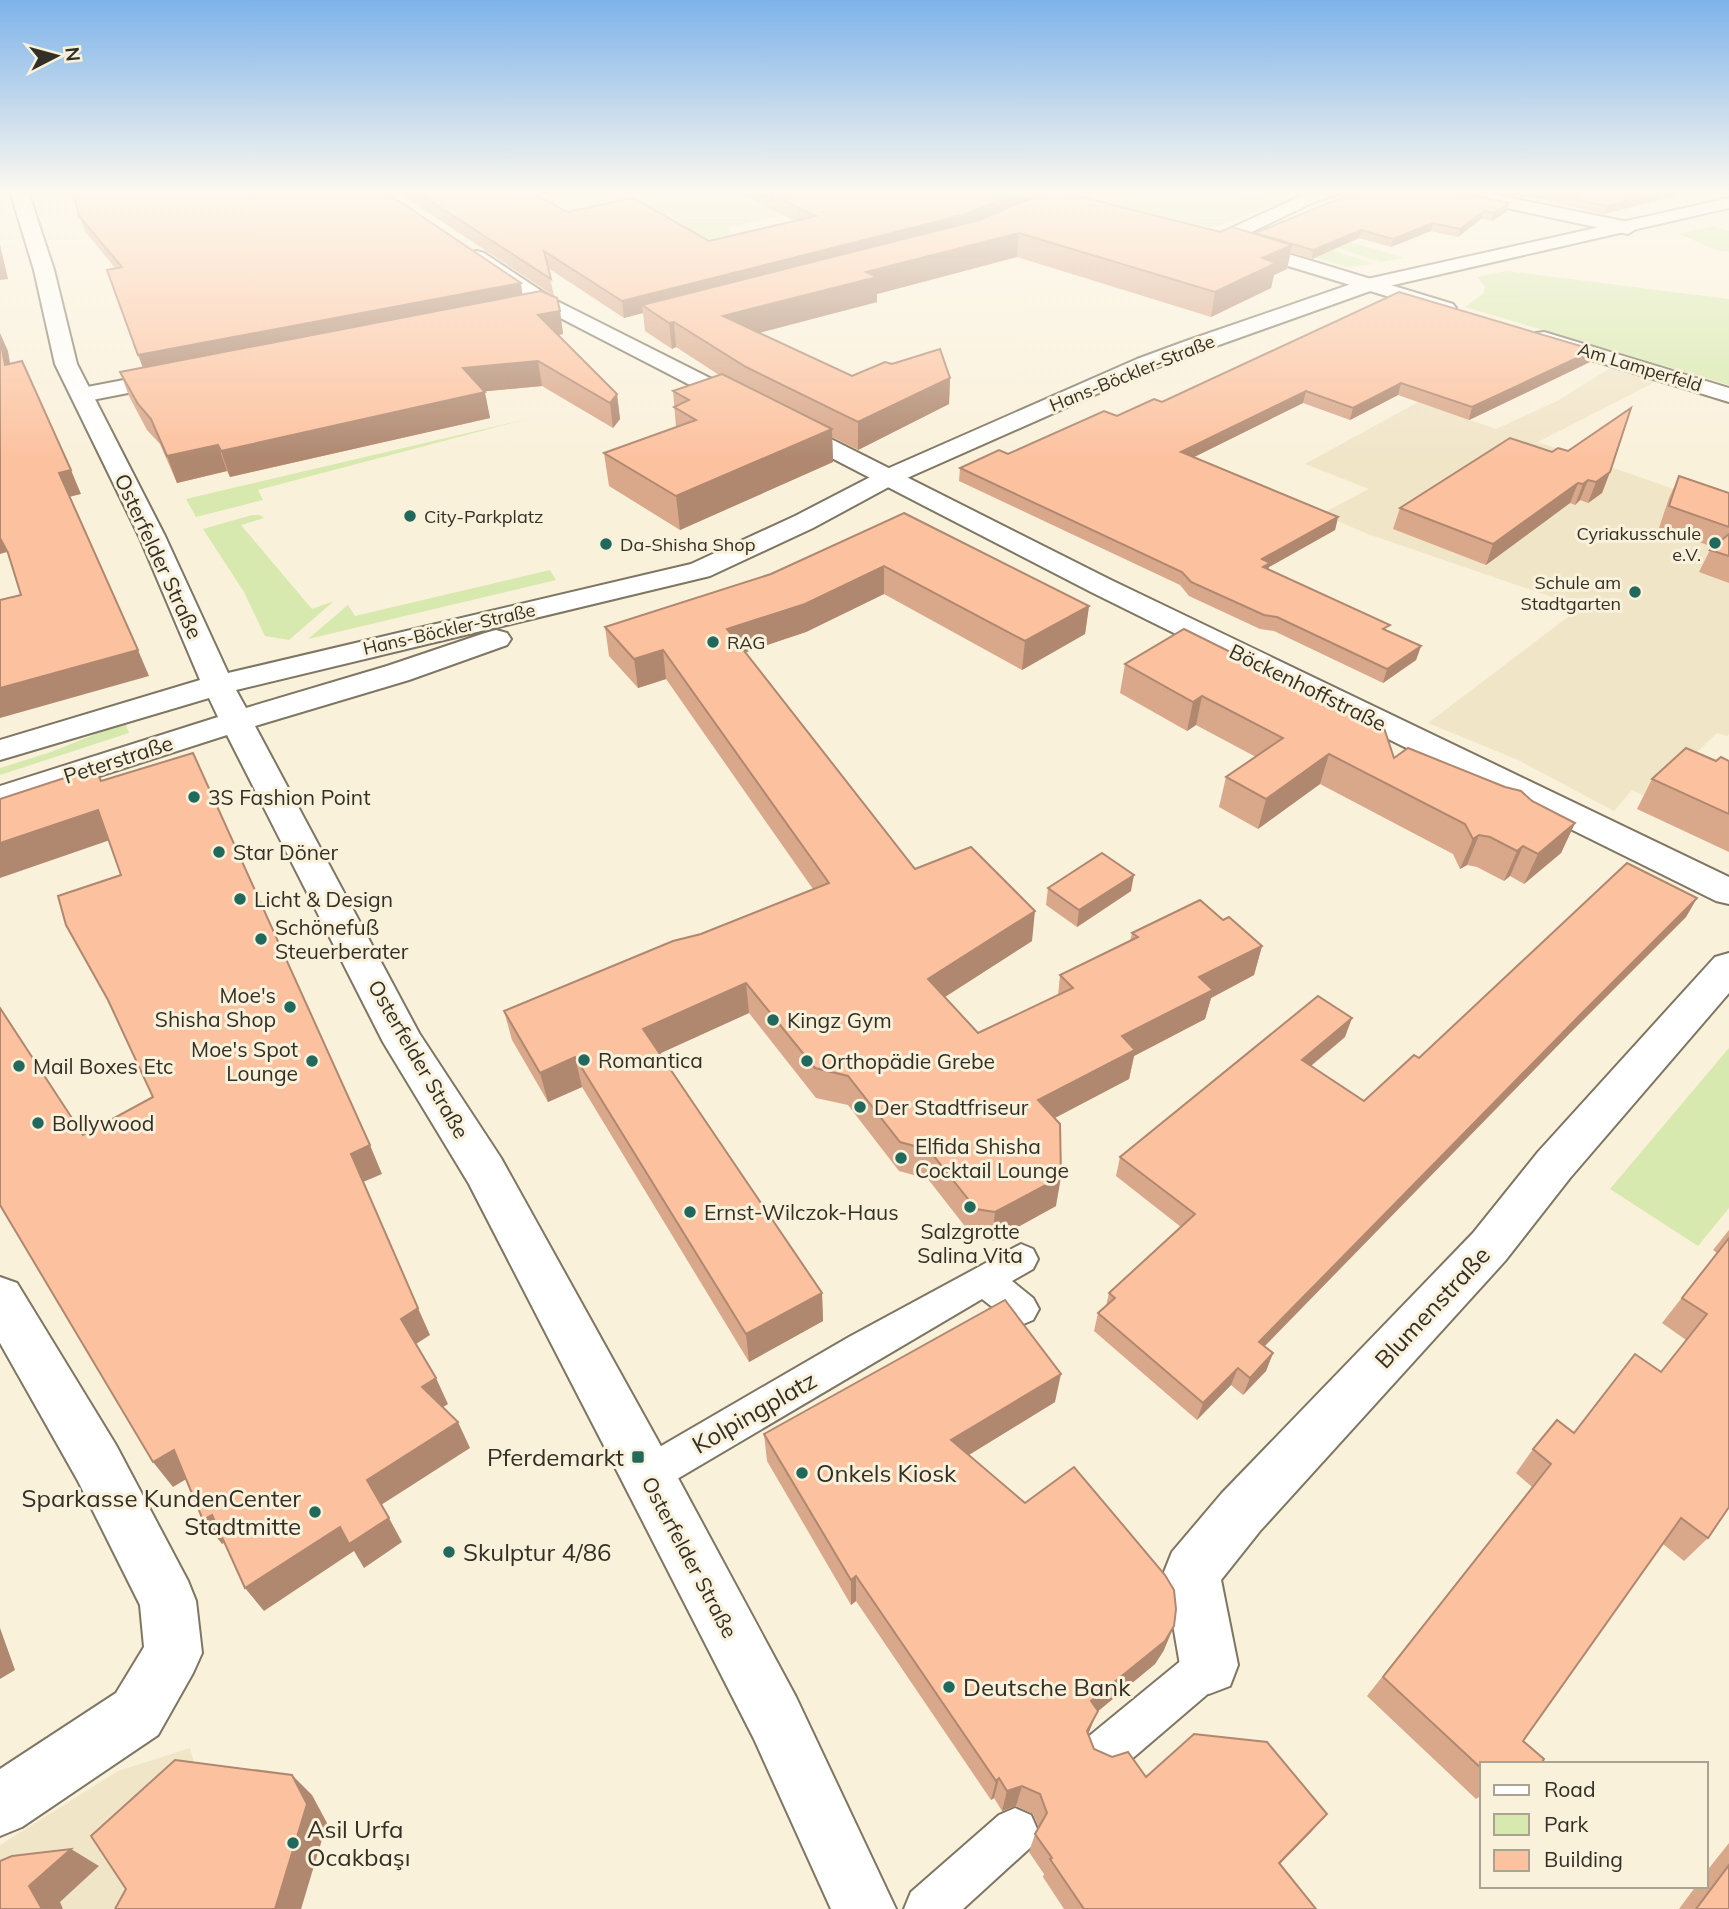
<svg xmlns="http://www.w3.org/2000/svg" width="1729" height="1909" font-family="Mulish,sans-serif">
<style>
.built{fill:#f1e5c8}
.green{fill:#d7e9ae}
.lines{fill:none;stroke-linecap:round;stroke-linejoin:round}
.pedestrian-casing{stroke:#7e7663;stroke-width:4}
.minor-casing{stroke:#7e7663;stroke-width:4}
.secondary-casing{stroke:#7e7663;stroke-width:4}
.pedestrian{fill:#fff;fill-rule:evenodd}
.minor{fill:#fff;fill-rule:evenodd}
.secondary{fill:#fff;fill-rule:evenodd}
.wall{fill:#d9a78a}
.shaded-wall{fill:#b08870}
.building{fill:#fcc2a0;stroke:#b08870;stroke-width:2}
.poi-dot{fill:#22695d;stroke:#faf1db;stroke-width:2.5}
.labels{text-anchor:middle;dominant-baseline:central;stroke-width:6;stroke-linejoin:round;paint-order:stroke}
.far-street-label{font-size:18px;fill:#322f27;stroke:#faf1db}
.far-poi-label{font-size:18px;fill:#322f27;stroke:#faf1db;text-anchor:start}
.street-label{font-size:21px;fill:#322f27;stroke:#faf1db}
.poi-label{font-size:21px;fill:#322f27;stroke:#faf1db;text-anchor:start}
.near-street-label{font-size:24px;fill:#322f27;stroke:#faf1db}
.near-poi-label{font-size:24px;fill:#322f27;stroke:#faf1db;text-anchor:start}
</style>
<rect width="100%" height="100%" fill="#faf1db"/>
<!-- built -->
<g class="built">
<path d="M1610 368 1655 382 1538 442 1729 508V734L1727 736 1717 733 1648 798 1632 790 1614 811 1518 760 1428 723 1581 607 1368 534 1321 514 1369 489 1305 464 1418 402 1496 429 1557 401Z"/>
<path d="M190 1748 199 1780 312 1795 327 1823 301 1909H0V1845L118 1771Z"/>
</g>
<!-- green -->
<g class="green">
<path d="M596 191H749L803 210 727 228 734 234 727 236 737 242 701 250Z"/>
<path d="M1067 191H1220L1273 198 1277 202 1220 226 1208 227Z"/>
<path d="M1285 223 1405 258 1381 262 1302 236Z"/>
<path d="M1713 226 1729 231V252L1716 250 1679 234Z"/>
<path d="M1293 237 1374 264 1347 267 1261 242Z"/>
<path d="M1506 271 1729 299V385L1465 307 1483 294 1485 286 1477 277Z"/>
<path d="M531 418 258 490 263 500 196 517 186 499Z"/>
<path d="M252 515H260L264 518 241 525 312 609 334 601 289 640 265 636 244 592 203 529Z"/>
<path d="M550 570 556 580 308 639 348 605 355 616Z"/>
<path d="M125 722 129 733 0 775V768L51 752Z"/>
<path d="M1729 1048V1208L1698 1246 1610 1189Z"/>
</g>
<g class="lines">
<defs>
<g id="pedestrian">
<path d="M1021 1244 1033 1249 1038 1259 1033 1269 1012 1281 1033 1298 1039 1309 1033 1320 1021 1325 1009 1320 982 1299 660 1489 646 1495 632 1489 627 1476 632 1463 849 1337Z"/>
<path d="M1209 1644 1224 1650 1230 1665 1224 1680 1120 1769 1104 1775 1088 1769 1082 1753 1088 1737 1194 1650Z"/>
<path d="M1015 1808 1031 1815 1038 1831 1031 1847 963 1909H904L911 1892 999 1815Z"/>
</g>
<g id="minor">
<path d="M1016 191H1047L1099 203 1102 207 1093 212 1019 195Z"/>
<path d="M1312 191H1339L1336 195 1316 201 1235 240 1246 241 1453 304 1456 308 1453 312H1439L1232 249 1230 245 1232 242 1221 246 1212 240 1214 236Z"/>
<path d="M1442 191H1476L1628 222 1637 228 1628 234 1451 196Z"/>
<path d="M477 251 484 253 555 300 1111 580 1729 877V904L1716 901 1091 592 541 308 470 261 467 257 470 253Z"/>
<path d="M1544 332 1729 388V402L1536 343 1533 338 1536 333Z"/>
<path d="M176 370 184 372 187 377 184 382 82 402 74 400 71 395 74 390 82 388Z"/>
<path d="M1729 953V993L1570 1178 1505 1261 1260 1531 1221 1580 1238 1665 1230 1686 1209 1694 1188 1686 1180 1665 1164 1572 1172 1552 1222 1493 1473 1233 1538 1152 1715 957Z"/>
<path d="M0 1277 17 1283 116 1445 188 1581 196 1601 202 1653 193 1673 158 1735 22 1827 0 1836V1769L116 1693 144 1647 140 1605 78 1481 0 1343Z"/>
</g>
<path id="secondary" d="M10 191H28L54 270 77 364 165 536 228 673 691 564 795 516 880 472 1137 359 1186 341 1363 280 1729 198V208L1376 289 1202 351 1153 369 898 482 813 528 710 576 236 690 246 708 387 666 485 633 496 630 507 633 511 639 507 645 409 680 255 726 419 1033 501 1158 657 1439 796 1697 896 1909H831L754 1739 619 1475 469 1184 383 1042 227 735 0 808V786L218 717 209 698 0 760V740L200 680 139 536 55 364 34 270Z"/>
</defs>
<!-- pedestrian casing -->
<use href="#pedestrian" class="pedestrian-casing"/>
<!-- minor casing -->
<use href="#minor" class="minor-casing"/>
<!-- secondary casing -->
<use href="#secondary" class="secondary-casing"/>
<!-- pedestrian -->
<use href="#pedestrian" class="pedestrian"/>
<!-- minor -->
<use href="#minor" class="minor"/>
<!-- secondary -->
<use href="#secondary" class="secondary"/>
</g>
<!-- wall -->
<g class="wall">
<path d="M396 191H529L567 212 709 241 795 221 736 191H1024L1023 202 1220 232 1254 234 1255 233 1344 197 1338 196 1339 191H1453L1509 203 1507 211 1492 221 1481 219 1458 237 1431 231 1391 247 1359 238 1312 259 1291 252 1287 269 1274 275 1271 288 1211 317 1017 257 877 294V302L759 333 852 376 892 364 950 378 949 404 858 450 832 437 833 462 680 530 609 486 604 453 676 427 673 391 719 375 676 347 672 349 645 331 643 313 624 318 548 268 554 296Z"/>
<path d="M1488 191H1694L1604 214 1527 196 1525 198Z"/>
<path d="M79 216 522 294 560 311 563 334 559 335 617 394 620 419 613 428 542 386 484 391 490 418 230 477 227 471 177 483 160 444 147 430 129 396 120 372 143 367 115 268 85 231Z"/>
<path d="M1594 350 1590 362 1469 420 1398 395 1350 420 1303 403 1194 457 1338 517 1335 530 1269 567 1268 570 1388 631 1421 646 1416 660 1383 683 1274 631 1260 629 1189 596 1180 585 959 481 960 468 1008 454 1162 402Z"/>
<path d="M1610 472 1602 493 1588 503 1580 500 1575 505 1570 503 1486 565 1393 529 1400 508Z"/>
<path d="M1679 476 1729 493V583L1699 572 1710 550 1713 547 1659 528 1669 498Z"/>
<path d="M904 513 1089 606 1085 634 1022 670 884 594 806 632 745 652 915 869 1032 941 945 997 978 1033 1058 996 1060 975 1130 941 1132 933 1223 920 1262 946 1254 975 1211 998 1205 1019 1134 1056 1129 1079 1054 1118 1056 1206 992 1241 974 1238 928 1179 899 1171 848 1105 816 1098 749 1013 660 1053 822 1293 823 1321 749 1362 582 1087 548 1102 512 1040 504 1011 813 889 666 679 638 688 609 656 605 627 771 574Z"/>
<path d="M1125 664 1394 758 1532 801 1575 823 1561 853 1524 884 1510 876 1504 881 1477 867 1467 865 1460 869 1453 854 1320 784 1258 829 1219 807 1226 777 1256 757 1196 725 1187 731 1120 693Z"/>
<path d="M1716 761H1729V852L1637 809 1652 779Z"/>
<path d="M1048 888 1131 891 1077 927 1046 905Z"/>
<path d="M1697 898 1686 917 1570 1033 1265 1346 1273 1353 1266 1371 1243 1395 1231 1385 1197 1420 1094 1331 1098 1313 1106 1306 1109 1293 1181 1227 1116 1176 1120 1157 1345 1037 1311 1066 1364 1101 1419 1058Z"/>
<path d="M1729 1230V1507L1708 1538 1684 1561 1663 1544 1482 1764V1800L1479 1797 1476 1799 1367 1696 1532 1487 1516 1473 1533 1449 1574 1433 1661 1372 1686 1340 1662 1323 1717 1253 1713 1250Z"/>
<path d="M1055 1402 969 1455 1164 1650 1155 1664 1097 1712 1088 1734 1094 1749 1146 1777 1327 1814 1310 1833 1280 1864 1316 1909H1064L1043 1877 1044 1874 1029 1852 1035 1834 1039 1828 1033 1814 1016 1806 1002 1811 994 1798 991 1800 856 1601 851 1605 767 1461 764 1434Z"/>
<path d="M1729 1843V1909H1679L1696 1886H1706V1872Z"/>
</g>
<!-- shaded-wall -->
<g class="shaded-wall">
<path d="M1021 191H1024L1023 205 962 231 642 305 643 313 624 318 622 301Z"/>
<path d="M1667 191H1694L1604 214 1606 206Z"/>
<path d="M1509 203 1507 211 1492 221 1494 213Z"/>
<path d="M1484 211 1481 219 1458 237 1460 229Z"/>
<path d="M1433 223 1431 231 1391 247 1393 239Z"/>
<path d="M1361 230 1359 238 1312 259 1313 250Z"/>
<path d="M1019 233 1017 257 877 294V302L724 342 723 316 866 272Z"/>
<path d="M0 244 8 279 0 280Z"/>
<path d="M1292 245 1287 269 1274 275 1271 288 1211 317 1215 292 1262 258Z"/>
<path d="M521 283 523 300 145 373 138 355Z"/>
<path d="M560 311 563 334 542 338 538 315Z"/>
<path d="M674 322 676 347 672 349 669 323Z"/>
<path d="M0 333 8 351 14 387 5 365 0 342Z"/>
<path d="M1594 350 1590 362 1469 420 1472 407Z"/>
<path d="M538 361 542 386 468 393 463 368Z"/>
<path d="M950 378 949 404 858 450V422Z"/>
<path d="M1401 383 1398 395 1350 420 1353 408Z"/>
<path d="M1306 391 1303 403 1178 465 1181 452Z"/>
<path d="M485 392 490 418 230 477 221 451Z"/>
<path d="M617 394 620 419 613 428 610 403Z"/>
<path d="M832 429 833 462 680 530 676 496Z"/>
<path d="M218 445 227 471 177 483 167 456Z"/>
<path d="M71 470 81 494 69 497 59 473Z"/>
<path d="M1610 472 1602 493 1588 503 1596 482Z"/>
<path d="M1588 480 1580 500 1575 505 1583 484Z"/>
<path d="M1578 483 1570 503 1486 565 1493 544Z"/>
<path d="M1338 517 1335 530 1269 567 1267 577 1260 581 1262 559Z"/>
<path d="M0 538 7 552 0 554Z"/>
<path d="M884 566V594L806 632 729 658 727 629Z"/>
<path d="M1089 606 1085 634 1022 670 1025 641Z"/>
<path d="M1421 646 1416 660 1383 683 1387 669Z"/>
<path d="M138 650 149 676 0 718V688Z"/>
<path d="M663 650 666 679 638 688 634 659Z"/>
<path d="M1202 696 1196 725 1187 731 1193 702Z"/>
<path d="M1329 754 1320 784 1258 829 1266 799Z"/>
<path d="M98 810 113 839 0 878V843Z"/>
<path d="M1575 823 1561 853 1524 884 1538 854Z"/>
<path d="M1479 835 1467 865 1460 869 1473 839Z"/>
<path d="M1523 846 1510 876 1504 881 1517 851Z"/>
<path d="M1134 875 1131 891 1077 927 1079 910Z"/>
<path d="M1697 898 1686 917 1570 1033 1252 1359 1259 1342 1581 1014Z"/>
<path d="M1035 911 1032 941 926 1009 928 979Z"/>
<path d="M1262 946 1254 975 1211 998 1205 1019 1134 1056 1129 1079 1034 1129 1038 1100 1199 977Z"/>
<path d="M746 983 749 1013 648 1059 643 1029Z"/>
<path d="M1352 1018 1345 1037 1295 1079 1302 1060Z"/>
<path d="M575 1057 582 1087 548 1102 540 1073Z"/>
<path d="M370 1145 382 1174 363 1182 351 1154Z"/>
<path d="M1061 1177 1056 1206 992 1241 995 1212Z"/>
<path d="M822 1293 823 1321 749 1362 746 1334Z"/>
<path d="M418 1308 430 1335 413 1346 401 1319Z"/>
<path d="M1273 1353 1266 1371 1243 1395 1250 1378Z"/>
<path d="M1238 1368 1231 1385 1197 1420 1203 1403Z"/>
<path d="M1061 1374 1055 1402 949 1467 951 1440Z"/>
<path d="M436 1378 448 1404 434 1413 422 1387Z"/>
<path d="M458 1422 470 1448 381 1505 367 1480Z"/>
<path d="M174 1450 193 1475 173 1487 153 1462Z"/>
<path d="M212 1515 231 1539 222 1544 203 1520Z"/>
<path d="M389 1518 402 1542 364 1568 354 1551 264 1611 245 1588 340 1527Z"/>
<path d="M856 1576V1601L851 1605V1580Z"/>
<path d="M1174 1626 1164 1650 1155 1664 1097 1712 1089 1732 1080 1752 1091 1701Z"/>
<path d="M0 1628 15 1670 0 1679Z"/>
<path d="M292 1775 312 1795 327 1823 301 1909H275Z"/>
<path d="M999 1778 994 1798 991 1800 996 1781Z"/>
<path d="M1022 1786 1016 1806 1002 1811 1007 1791Z"/>
<path d="M1327 1814 1310 1833 1264 1880 1279 1863Z"/>
<path d="M71 1849 99 1866 60 1902 63 1909H42L29 1886Z"/>
</g>
<!-- building -->
<g class="building">
<path d="M80 191H384L521 283 138 355 107 270 122 267 79 216 73 192Z"/>
<path d="M415 191H529L567 212 633 198 709 241 816 216 765 191H1021L963 215 622 301 544 251 551 279Z"/>
<path d="M1049 191H1059L1220 232 1232 227 1292 245 1262 258 1276 263 1215 292 1019 233 866 272 877 277 723 316 852 376 885 362 892 364 940 349 950 378 858 422 746 367 674 322 669 323 642 305 979 220Z"/>
<path d="M1358 191H1453L1509 203 1494 213 1484 211 1460 229 1433 223 1393 239 1361 230 1313 250 1255 233 1359 191Z"/>
<path d="M1539 191H1667L1606 206Z"/>
<path d="M541 291 557 298 560 311 538 315 617 394 610 403 538 361 463 368 485 392 221 451 218 445 167 456 151 419 138 404 120 372Z"/>
<path d="M1399 292 1594 350 1472 407 1401 383 1353 408 1306 391 1181 452 1338 517 1262 559 1270 563 1263 567 1390 625 1383 629 1421 646 1387 669 1277 617 1264 615 1191 582 1182 572 960 468 999 450 1008 454 1104 411 1117 416 1154 399 1162 402Z"/>
<path d="M0 339 5 365 22 361 71 470 59 473 138 650 0 688V600L21 595 8 553 0 538Z"/>
<path d="M722 374 832 429 676 496 604 453 696 420 674 407 689 400 673 391Z"/>
<path d="M1631 408 1610 472 1596 482 1588 480 1583 484 1578 483 1493 544 1400 508 1510 438 1552 452 1558 448 1568 451Z"/>
<path d="M1679 476 1729 493V527L1669 506Z"/>
<path d="M904 513 1089 606 1025 641 884 566 805 604 727 629 915 869 971 847 1035 911 928 979 978 1033 1073 988 1060 975 1138 937 1132 933 1200 900 1223 920 1229 917 1262 946 1199 977 1213 990 1122 1036 1135 1050 1038 1100 1060 1124 1061 1177 995 1212 976 1209 929 1150 900 1142 848 1076 815 1068 746 983 643 1029 822 1293 746 1334 575 1057 540 1073 504 1011 673 941 701 934 829 883 663 650 634 659 605 627 771 574Z"/>
<path d="M1729 534V556L1710 550Z"/>
<path d="M1184 629 1372 722H1382L1394 758 1408 748 1505 787 1521 791 1532 801 1575 823 1538 854 1523 846 1517 851 1490 837 1479 835 1473 839 1465 824 1329 754 1266 799 1226 777 1283 738 1202 696 1193 702 1125 664Z"/>
<path d="M1686 748 1716 761 1721 757 1729 761V814L1652 779Z"/>
<path d="M193 753 370 1145 351 1154 418 1308 401 1319 436 1378 422 1387 458 1422 367 1480 389 1518 349 1544 340 1527 245 1588 212 1515 203 1520 174 1450 153 1462 0 1205V1008L83 1135 153 1097 108 1000 66 925 58 896 121 875 98 810 0 843V799L95 768 101 781Z"/>
<path d="M1102 853 1134 875 1079 910 1048 888Z"/>
<path d="M1627 863 1697 898 1581 1014 1259 1342 1273 1353 1250 1378 1238 1368 1203 1403 1098 1313 1115 1298 1109 1293 1195 1214 1120 1157 1318 996 1352 1018 1302 1060 1364 1101 1414 1055 1419 1058Z"/>
<path d="M1729 1238V1507L1708 1538 1681 1518 1523 1741 1544 1759 1541 1764H1482V1769L1383 1677 1551 1464 1533 1449 1557 1420 1574 1433 1635 1354 1661 1372 1707 1314 1682 1298Z"/>
<path d="M1005 1300 1061 1374 951 1440 1025 1503 1074 1467 1165 1575 1174 1590 1176 1609 1174 1626 1165 1641 1091 1701 1098 1711 1087 1731 1094 1749 1112 1757 1128 1752 1146 1777 1194 1734 1267 1742 1327 1814 1279 1863 1316 1909H1084L1050 1859 1052 1858 1035 1834 1047 1813 1040 1794 1022 1786 1007 1791 999 1778 996 1781 856 1576 851 1580 764 1434Z"/>
<path d="M175 1760 292 1775 307 1804 275 1909H115L126 1889 91 1836Z"/>
<path d="M71 1849 29 1886 42 1909H0V1861L12 1856Z"/>
<path d="M1729 1865V1909H1696Z"/>
</g>
<!-- sky -->
<linearGradient id="sky" x2="0" y2="1"><stop stop-color="#7eb3ea"/><stop offset="0.42" stop-color="#fdf9ef"/><stop offset="1" stop-color="#fdf9ef" stop-opacity="0"/></linearGradient>
<rect width="1729" height="458" fill="url(#sky)"/>
<!-- markers -->
<g class="poi-dot">
<circle cx="410" cy="516" r="7"/>
<circle cx="1715" cy="543" r="7"/>
<circle cx="606" cy="544" r="7"/>
<circle cx="1635" cy="592" r="7"/>
<circle cx="713" cy="642" r="7"/>
<circle cx="194" cy="797" r="7"/>
<circle cx="219" cy="852" r="7"/>
<circle cx="240" cy="899" r="7"/>
<circle cx="261" cy="939" r="7"/>
<circle cx="290" cy="1007" r="7"/>
<circle cx="773" cy="1020" r="7"/>
<circle cx="584" cy="1060" r="7"/>
<circle cx="312" cy="1061" r="7"/>
<circle cx="807" cy="1061" r="7"/>
<circle cx="19" cy="1066" r="7"/>
<circle cx="860" cy="1107" r="7"/>
<circle cx="38" cy="1123" r="7"/>
<circle cx="901" cy="1158" r="7"/>
<circle cx="970" cy="1207" r="7"/>
<circle cx="690" cy="1212" r="7"/>
<rect x="631" y="1450" width="14" height="14" rx="3.5"/>
<circle cx="802" cy="1473" r="7"/>
<circle cx="315" cy="1512" r="7"/>
<circle cx="449" cy="1552" r="7"/>
<circle cx="949" cy="1687" r="7"/>
<circle cx="293" cy="1843" r="7"/>
</g>
<g class="labels">
<!-- far-street labels -->
<g class="far-street-label">
<text transform="translate(1640 367) rotate(17)">Am Lamperfeld</text>
<text transform="translate(1132 373) rotate(-22)">Hans-Böckler-Straße</text>
<text transform="translate(449 629) rotate(-13)">Hans-Böckler-Straße</text>
</g>
<!-- far-poi labels -->
<g class="far-poi-label">
<text x="424" y="516">City-Parkplatz</text>
<text x="1701" y="533" text-anchor="end">Cyriakusschule<tspan x="1701" dy="21">e.V.</tspan></text>
<text x="620" y="544">Da-Shisha Shop</text>
<text x="1621" y="582" text-anchor="end">Schule am<tspan x="1621" dy="21">Stadtgarten</tspan></text>
<text x="727" y="642">RAG</text>
</g>
<!-- street labels -->
<g class="street-label">
<text transform="translate(159 556) rotate(65)">Osterfelder Straße</text>
<text transform="translate(1308 687) rotate(26)">Böckenhoffstraße</text>
<text transform="translate(118 759) rotate(-18)">Peterstraße</text>
<text transform="translate(419 1059) rotate(60)">Osterfelder Straße</text>
<text transform="translate(690 1557) rotate(62)">Osterfelder Straße</text>
</g>
<!-- poi labels -->
<g class="poi-label">
<text x="208" y="797">3S Fashion Point</text>
<text x="233" y="852">Star Döner</text>
<text x="254" y="899">Licht &amp; Design</text>
<text x="275" y="927">Schönefuß<tspan x="275" dy="24">Steuerberater</tspan></text>
<text x="276" y="995" text-anchor="end">Moe's<tspan x="276" dy="24">Shisha Shop</tspan></text>
<text x="787" y="1020">Kingz Gym</text>
<text x="298" y="1049" text-anchor="end">Moe's Spot<tspan x="298" dy="24">Lounge</tspan></text>
<text x="598" y="1060">Romantica</text>
<text x="821" y="1061">Orthopädie Grebe</text>
<text x="33" y="1066">Mail Boxes Etc</text>
<text x="874" y="1107">Der Stadtfriseur</text>
<text x="52" y="1123">Bollywood</text>
<text x="915" y="1146">Elfida Shisha<tspan x="915" dy="24">Cocktail Lounge</tspan></text>
<text x="704" y="1212">Ernst-Wilczok-Haus</text>
<text x="970" y="1231" text-anchor="middle">Salzgrotte<tspan x="970" dy="24">Salina Vita</tspan></text>
</g>
<!-- near-street labels -->
<g class="near-street-label">
<text transform="translate(1432 1307) rotate(-47)">Blumenstraße</text>
<text transform="translate(754 1412) rotate(-30)">Kolpingplatz</text>
</g>
<!-- near-poi labels -->
<g class="near-poi-label">
<text x="624" y="1457" text-anchor="end">Pferdemarkt</text>
<text x="816" y="1473">Onkels Kiosk</text>
<text x="301" y="1498" text-anchor="end">Sparkasse KundenCenter<tspan x="301" dy="28">Stadtmitte</tspan></text>
<text x="463" y="1552">Skulptur 4/86</text>
<text x="963" y="1687">Deutsche Bank</text>
<text x="307" y="1829">Asil Urfa<tspan x="307" dy="28">Ocakbaşı</tspan></text>
</g>
</g>
<!-- legend -->
<rect x="1480" y="1762" width="228" height="126" fill="#faf1db" stroke="#aaa393" stroke-width="2"/>
<rect x="1494" y="1785" width="35" height="10" fill="#ffffff" stroke="#aaa393" stroke-width="2"/>
<text x="1544" y="1797" font-size="21" fill="#322f27">Road</text>
<rect x="1494" y="1814" width="35" height="21" fill="#d7e9ae" stroke="#aaa393" stroke-width="2"/>
<text x="1544" y="1832" font-size="21" fill="#322f27">Park</text>
<rect x="1494" y="1850" width="35" height="21" fill="#fcc2a0" stroke="#aaa393" stroke-width="2"/>
<text x="1544" y="1867" font-size="21" fill="#322f27">Building</text>
<!-- north arrow -->
<g transform="translate(56 56) rotate(84)" stroke="#faf1db" stroke-width="5" paint-order="stroke">
<path d="M0-5L12 26L0 18L-12 26Z" fill="#322f27"/>
<text y="-10" font-size="19" font-weight="bold" text-anchor="middle" fill="#322f27">N</text>
</g>
</svg>
